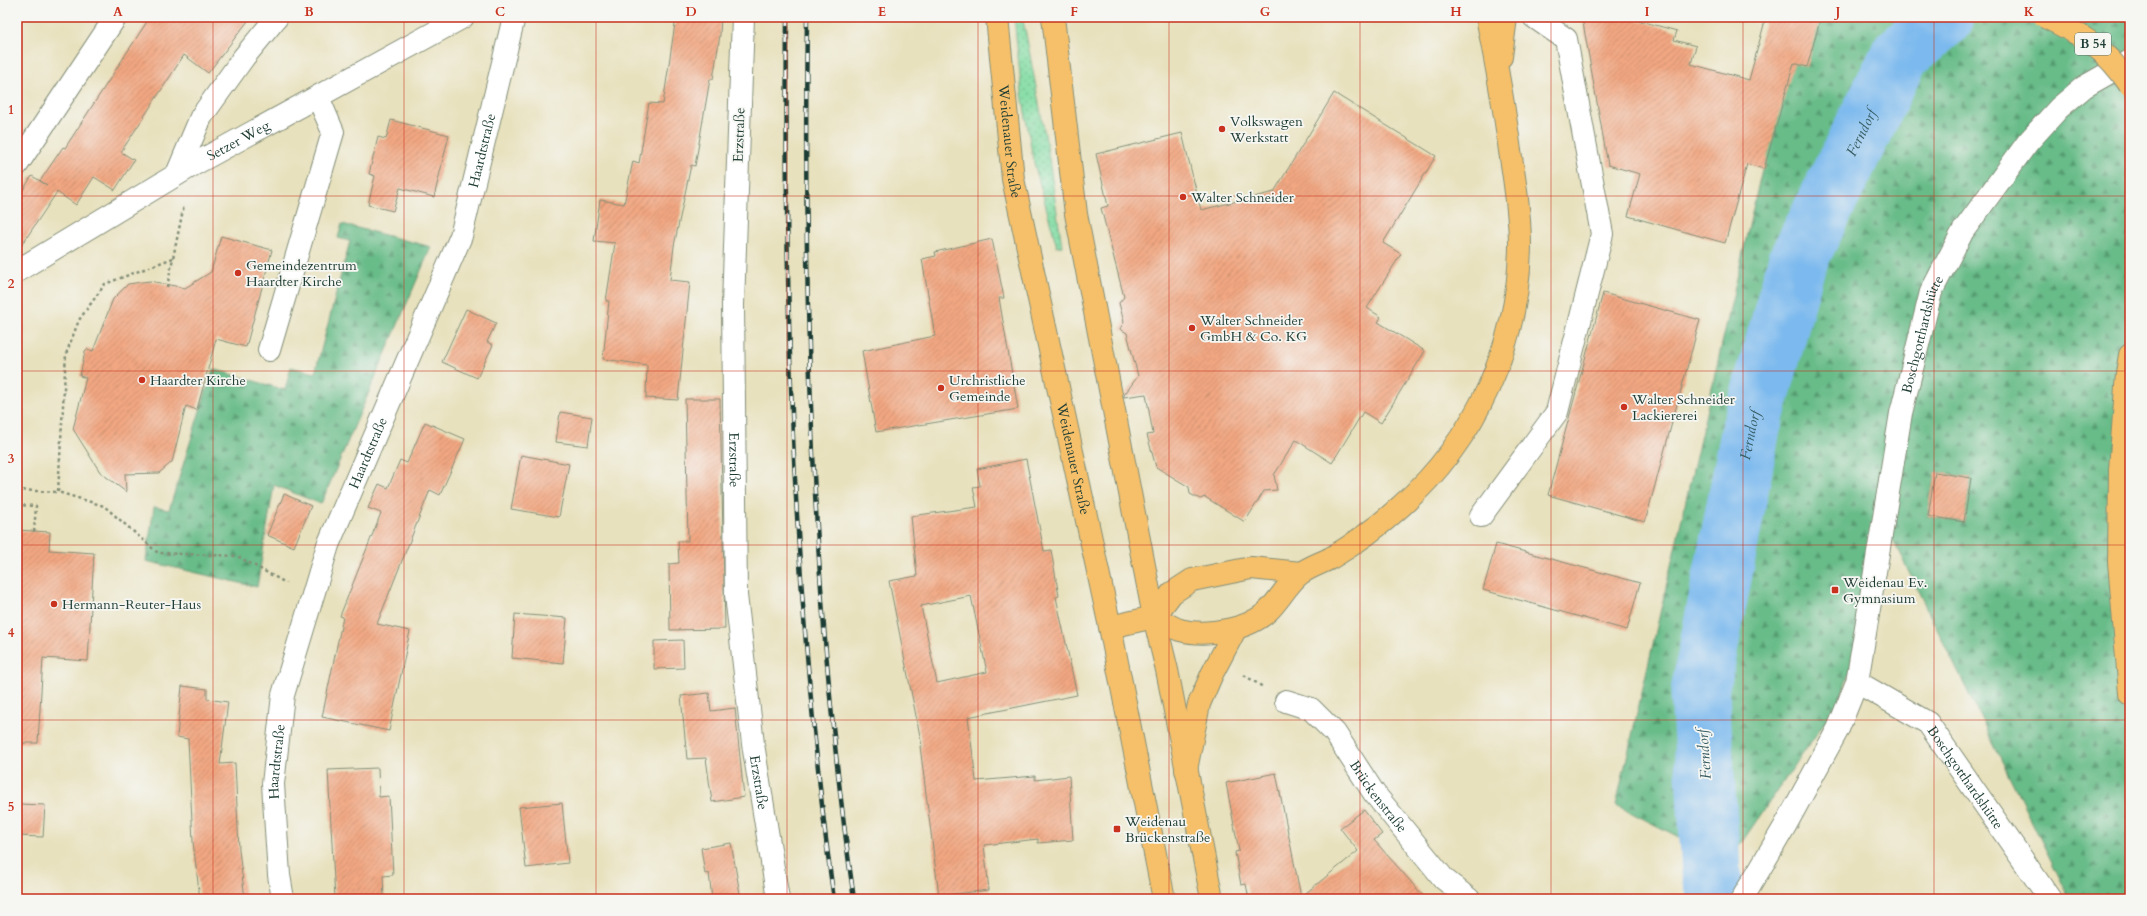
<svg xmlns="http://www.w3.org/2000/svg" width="2147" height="916" font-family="Cardo,serif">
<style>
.grass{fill:url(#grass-dots);stroke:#508c6b}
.forest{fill:url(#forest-firs);stroke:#447c5e;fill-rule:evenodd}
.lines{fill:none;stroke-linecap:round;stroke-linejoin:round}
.river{stroke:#7bb9ee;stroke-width:59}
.building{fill:url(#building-hatch);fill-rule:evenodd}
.minor-casing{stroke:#848f78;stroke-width:24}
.major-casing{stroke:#848f78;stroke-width:24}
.highway-casing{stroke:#848f78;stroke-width:24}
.path{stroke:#848f78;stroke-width:2.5;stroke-dasharray:3 3;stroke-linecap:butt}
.minor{stroke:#fff;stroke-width:22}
.major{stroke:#f6c06b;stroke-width:22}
.highway{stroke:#f6c06b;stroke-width:22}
.rail-casing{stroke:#1f3d34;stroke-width:4.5}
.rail{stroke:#f6f6f2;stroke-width:3;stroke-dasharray:9;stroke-linecap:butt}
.highway-bridge-casing{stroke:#848f78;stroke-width:24;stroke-linecap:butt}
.highway-bridge{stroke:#f6c06b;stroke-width:22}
.grid{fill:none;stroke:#c8321e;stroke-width:1;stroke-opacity:0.55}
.poi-dot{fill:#c8321e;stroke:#f6f6f2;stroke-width:1.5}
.labels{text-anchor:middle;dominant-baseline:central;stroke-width:3.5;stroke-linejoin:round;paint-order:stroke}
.shield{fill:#f6f6f2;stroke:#60746d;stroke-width:1}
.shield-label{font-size:13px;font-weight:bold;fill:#1f3d34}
.poi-label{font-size:14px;fill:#1f3d34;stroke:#f6f6f2;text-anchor:start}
.street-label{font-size:14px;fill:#1f3d34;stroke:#f6f6f2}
.water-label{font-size:15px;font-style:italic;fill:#365c62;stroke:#f6f6f2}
.neatline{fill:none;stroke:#c8321e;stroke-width:1.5}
.grid-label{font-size:13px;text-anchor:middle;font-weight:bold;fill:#c8321e}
</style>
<defs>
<pattern id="grass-dots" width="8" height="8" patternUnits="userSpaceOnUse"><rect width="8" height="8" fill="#81dca2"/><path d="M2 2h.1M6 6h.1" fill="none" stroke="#69b485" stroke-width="1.8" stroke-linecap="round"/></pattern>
<pattern id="forest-firs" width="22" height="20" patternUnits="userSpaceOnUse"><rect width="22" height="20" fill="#68bc88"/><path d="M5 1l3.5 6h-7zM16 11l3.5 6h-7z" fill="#559a70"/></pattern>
<pattern id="building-hatch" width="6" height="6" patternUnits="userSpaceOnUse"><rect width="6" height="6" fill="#f2a782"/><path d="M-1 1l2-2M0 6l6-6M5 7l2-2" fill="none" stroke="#c3896b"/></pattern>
</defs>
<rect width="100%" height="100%" fill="#f6f6f2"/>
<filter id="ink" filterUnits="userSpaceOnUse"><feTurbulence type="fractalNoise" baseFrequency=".025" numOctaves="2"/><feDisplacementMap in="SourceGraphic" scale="8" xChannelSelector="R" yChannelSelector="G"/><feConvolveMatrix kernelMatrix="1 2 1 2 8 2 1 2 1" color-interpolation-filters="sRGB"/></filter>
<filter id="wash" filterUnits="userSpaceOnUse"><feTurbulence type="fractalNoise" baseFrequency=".012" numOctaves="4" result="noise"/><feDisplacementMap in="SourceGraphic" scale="16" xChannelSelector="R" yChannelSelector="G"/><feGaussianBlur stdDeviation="0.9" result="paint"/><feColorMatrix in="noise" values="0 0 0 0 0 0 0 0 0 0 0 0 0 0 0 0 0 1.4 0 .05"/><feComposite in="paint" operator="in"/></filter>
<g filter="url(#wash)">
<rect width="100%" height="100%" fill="#e8e1bd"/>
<!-- grass -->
<path class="grass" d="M1014 17H1022L1026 34 1047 146 1062 246 1057 247 1033 159 1022 94Z"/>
<!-- forest -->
<g class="forest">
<path d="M1797 17H2130V899H2070L1892 538 1840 700 1728 862 1616 805ZM1935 472 1971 478 1964 522 1928 516Z"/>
<path d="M342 224 431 247 321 504 274 485 257 587 146 561 154 507 169 510 213 369 285 390 291 367 315 373 350 241 338 238Z"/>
</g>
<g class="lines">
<!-- river -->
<path class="river" id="s1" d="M1718 899 1711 871 1700 692 1751 428 1797 262 1900 55 1945 17"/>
</g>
<g id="blocks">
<!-- building -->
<g class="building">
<path d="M150 17H251L208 73 184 55 121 152 134 160 115 190 94 177 76 205 57 192 17 252V199L32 176 47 185 40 181 63 147 65 148Z"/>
<path d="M676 17H721L720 35 713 79H710L695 166 691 165 674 246 670 280 690 282 678 400 646 398 647 365 603 359 609 301H606L615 243 594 241 600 200 624 204 633 161 639 163 649 103 663 104Z"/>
<path d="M1582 17H1626L1677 31 1674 40 1696 46 1691 64 1749 80 1766 17H1821L1807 67 1794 63 1764 169 1747 164 1725 243 1628 216 1640 174 1608 165Z"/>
<path d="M1334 93 1436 156 1383 243 1401 254 1367 308 1381 317 1378 322 1425 351 1381 423 1363 412 1332 463 1296 440 1274 475 1277 490 1264 491 1245 522 1205 497 1200 499 1190 494 1189 487 1156 467 1147 435 1153 434 1146 394 1124 397V395L1138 376 1127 333 1120 329 1124 322 1119 303 1124 297 1101 208 1108 206 1096 154 1182 133 1201 210 1274 192Z"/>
<path d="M391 120 449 135 434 197 400 188 393 211 368 205 375 176 369 174 378 137 386 139Z"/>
<path d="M221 236 272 250 246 347 216 339 198 406 197 410 186 406 172 462 159 473 125 474 126 492 100 472 73 429 86 378 80 376 85 351 87 349 93 351 113 299 128 284 150 281 185 288 211 272Z"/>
<path d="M992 239 1004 298H999L1018 409 876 432 862 351 935 336 922 259 936 256 935 252Z"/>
<path d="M1603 293 1700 320 1645 522 1548 495Z"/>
<path d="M466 309 496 323 487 342 493 345 477 378 442 362Z"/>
<path d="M685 399H720L725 629 670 630 669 564 679 563 678 541H688Z"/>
<path d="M560 412 592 417 588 446 556 442Z"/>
<path d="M425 422 465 439 440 495 430 490 377 624 410 631 389 731 322 717 343 617 340 616 381 513 368 508 379 484 388 488 400 460 407 463Z"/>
<path d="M521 455 569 464 559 517 511 509Z"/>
<path d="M1026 459 1044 551 1051 550 1059 596 1056 597 1077 695 968 717 976 781 1035 776V780L1069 776 1073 840 1038 843V839L984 845 989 890 939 896 920 746H922L889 581 917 576 911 516 977 507 973 487 980 486 977 469ZM971 596 987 672 937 683 921 606Z"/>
<path d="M1935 472 1971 478 1964 522 1928 516Z"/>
<path d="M284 494 311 506 294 547 267 535Z"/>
<path d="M17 530 50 532 49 550 94 553 88 661 43 658 38 743H17Z"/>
<path d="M1496 544 1640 583 1627 630 1483 590Z"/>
<path d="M515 614 567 618 563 663 512 658Z"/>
<path d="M683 640 684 668 654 669V641Z"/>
<path d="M182 686 207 689V699L228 702 220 764 235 763 239 850 245 899H200L193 842 188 739 177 737Z"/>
<path d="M709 693 711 711 735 708 744 797 712 802 706 758 687 759 681 696Z"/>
<path d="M378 768 379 797 389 796 393 875 383 876 384 899H335L328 770Z"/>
<path d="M1276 773 1301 897 1358 851 1340 828 1364 810 1382 834 1374 840 1426 899H1249L1246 884 1241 885 1235 852 1239 851 1226 783Z"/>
<path d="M562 803 568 863 526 868 519 807Z"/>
<path d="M17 804 45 805 43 837 17 836Z"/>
<path d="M731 843 741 899H712L709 873 705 874 701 848Z"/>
</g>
</g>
</g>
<g filter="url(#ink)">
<use href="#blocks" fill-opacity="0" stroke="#848f78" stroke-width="1"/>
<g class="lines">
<defs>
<g id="minor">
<path id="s2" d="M743 17 733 305 736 595 753 744 778 899"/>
<path d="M17 165 115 18"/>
<path d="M177 174 201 117 244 57 277 17"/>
<path id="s3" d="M17 271 191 166 463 17"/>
<path d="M269 350 333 132 318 97"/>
<path d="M1481 516 1557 412 1602 234 1566 39 1534 17"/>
<path id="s4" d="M1857 682 1928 723 2050 899"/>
<path id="s5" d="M1286 701 1311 709 1335 733 1374 793 1444 879 1469 899"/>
<path id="s6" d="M283 899 279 875 273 784 283 695 328 545 461 236 514 17"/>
<path id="s7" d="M1742 899 1785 826 1838 729 1857 682 1901 413 1931 292 1963 231 2028 142 2059 108 2084 87 2130 61"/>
</g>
<g id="major">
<path id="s8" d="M997 17 1013 179 1110 627 1164 899"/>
<path d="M1053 17 1076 214 1154 617 1167 670 1212 899"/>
<path d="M1110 627 1154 617"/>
</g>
<g id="highway">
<path d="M1501 57 1506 17"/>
<path d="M2130 355 2127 373 2120 470 2119 562 2130 694"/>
<path d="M1301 573 1251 568 1192 580 1172 593 1154 617C1162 621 1171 627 1180 630 1206 637 1249 630 1269 610 1280 599 1289 582 1301 573 1310 567 1321 563 1331 558 1356 543 1379 526 1400 507 1476 440 1519 345 1520 245 1520 214 1515 182 1510 151 1504 106 1496 62 1487 17"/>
<path d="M1186 770 1199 704 1212 674 1235 630"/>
</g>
</defs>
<!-- minor casing -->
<use href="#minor" class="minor-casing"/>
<!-- major casing -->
<use href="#major" class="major-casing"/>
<!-- highway casing -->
<use href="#highway" class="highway-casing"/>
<!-- path -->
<g class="path">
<path d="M173 258 105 284 79 320 66 354 58 492 104 506 158 553 237 556 286 583"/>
<path d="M167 287 184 205"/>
<path d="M17 490 58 492"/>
<path d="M17 505 36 506 34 532"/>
<path d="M1244 675 1263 687"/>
</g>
<!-- minor -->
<use href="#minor" class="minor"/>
<!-- major -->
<use href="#major" class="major"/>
<!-- highway -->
<use href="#highway" class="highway"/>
<defs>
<g id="rail">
<path d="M787 17C785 238 789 458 809 678 816 752 823 826 834 899"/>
<path d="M807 17C803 311 812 607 854 899"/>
</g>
</defs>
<!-- rail casing -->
<use href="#rail" class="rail-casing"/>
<!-- rail -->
<use href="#rail" class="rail"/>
<defs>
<path id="highway-bridge" d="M2045 17C2083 35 2106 49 2130 85"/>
</defs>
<!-- highway-bridge casing -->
<use href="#highway-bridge" class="highway-bridge-casing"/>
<!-- highway-bridge -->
<use href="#highway-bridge" class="highway-bridge"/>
</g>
</g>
<!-- grid -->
<path class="grid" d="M213 17V899M404 17V899M596 17V899M787 17V899M978 17V899M1169 17V899M1360 17V899M1551 17V899M1743 17V899M1934 17V899M17 196H2130M17 371H2130M17 545H2130M17 720H2130"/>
<!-- markers -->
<g class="poi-dot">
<circle cx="1222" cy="129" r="4"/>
<circle cx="1183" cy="197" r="4"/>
<circle cx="238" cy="273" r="4"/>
<circle cx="1192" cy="328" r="4"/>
<circle cx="142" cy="380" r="4"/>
<circle cx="941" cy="388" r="4"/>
<circle cx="1624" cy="407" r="4"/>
<rect x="1831" y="586" width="8" height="8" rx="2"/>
<circle cx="54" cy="604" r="4"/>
<rect x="1113" y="825" width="8" height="8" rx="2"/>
</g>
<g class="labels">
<!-- shield labels -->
<rect class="shield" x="2075" y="33" width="36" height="22" rx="3"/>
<g class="shield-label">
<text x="2093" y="44">B 54</text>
</g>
<!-- poi labels -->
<g class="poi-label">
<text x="1230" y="121">Volkswagen<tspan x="1230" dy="16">Werkstatt</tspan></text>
<text x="1191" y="197">Walter Schneider</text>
<text x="246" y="265">Gemeindezentrum<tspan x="246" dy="16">Haardter Kirche</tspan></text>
<text x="1200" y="320">Walter Schneider<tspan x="1200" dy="16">GmbH &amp; Co. KG</tspan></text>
<text x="150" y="380">Haardter Kirche</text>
<text x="949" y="380">Urchristliche<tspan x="949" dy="16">Gemeinde</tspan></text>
<text x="1632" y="399">Walter Schneider<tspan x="1632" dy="16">Lackiererei</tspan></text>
<text x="1843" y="582">Weidenau Ev.<tspan x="1843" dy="16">Gymnasium</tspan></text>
<text x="62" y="604">Hermann-Reuter-Haus</text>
<text x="1125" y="821">Weidenau<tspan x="1125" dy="16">Brückenstraße</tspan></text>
</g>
<!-- street labels -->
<g class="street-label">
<text transform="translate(739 135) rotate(-88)">Erzstraße</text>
<text stroke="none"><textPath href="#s3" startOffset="257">Setzer Weg</textPath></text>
<text stroke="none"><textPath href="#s8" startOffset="125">Weidenauer Straße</textPath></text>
<text stroke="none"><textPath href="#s6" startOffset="786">Haardtstraße</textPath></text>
<text stroke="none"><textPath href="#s7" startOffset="600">Boschgotthardshütte</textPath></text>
<text stroke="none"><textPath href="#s6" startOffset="462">Haardtstraße</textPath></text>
<text stroke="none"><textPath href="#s2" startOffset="443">Erzstraße</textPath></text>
<text stroke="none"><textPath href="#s8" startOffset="449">Weidenauer Straße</textPath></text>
<text stroke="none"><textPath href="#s6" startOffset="138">Haardtstraße</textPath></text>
<text stroke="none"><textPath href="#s4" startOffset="148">Boschgotthardshütte</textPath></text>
<text stroke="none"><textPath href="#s2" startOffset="767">Erzstraße</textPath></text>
<text stroke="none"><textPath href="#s5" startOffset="137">Brückenstraße</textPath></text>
</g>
<!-- water labels -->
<g class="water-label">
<text stroke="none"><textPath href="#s1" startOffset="794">Ferndorf</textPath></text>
<text stroke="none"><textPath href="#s1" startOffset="470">Ferndorf</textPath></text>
<text transform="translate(1704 754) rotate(-94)">Ferndorf</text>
</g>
</g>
<!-- margin -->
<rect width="2147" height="916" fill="none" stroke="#f6f6f2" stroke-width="44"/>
<rect x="22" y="22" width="2103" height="872" class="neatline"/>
<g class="grid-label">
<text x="118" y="16">A</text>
<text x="309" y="16">B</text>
<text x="500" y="16">C</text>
<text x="691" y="16">D</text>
<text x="882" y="16">E</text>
<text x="1074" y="16">F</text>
<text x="1265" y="16">G</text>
<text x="1456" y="16">H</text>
<text x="1647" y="16">I</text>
<text x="1838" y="16">J</text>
<text x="2029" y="16">K</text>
<text x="11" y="114">1</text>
<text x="11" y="288">2</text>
<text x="11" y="463">3</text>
<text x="11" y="637">4</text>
<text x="11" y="811">5</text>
</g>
</svg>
